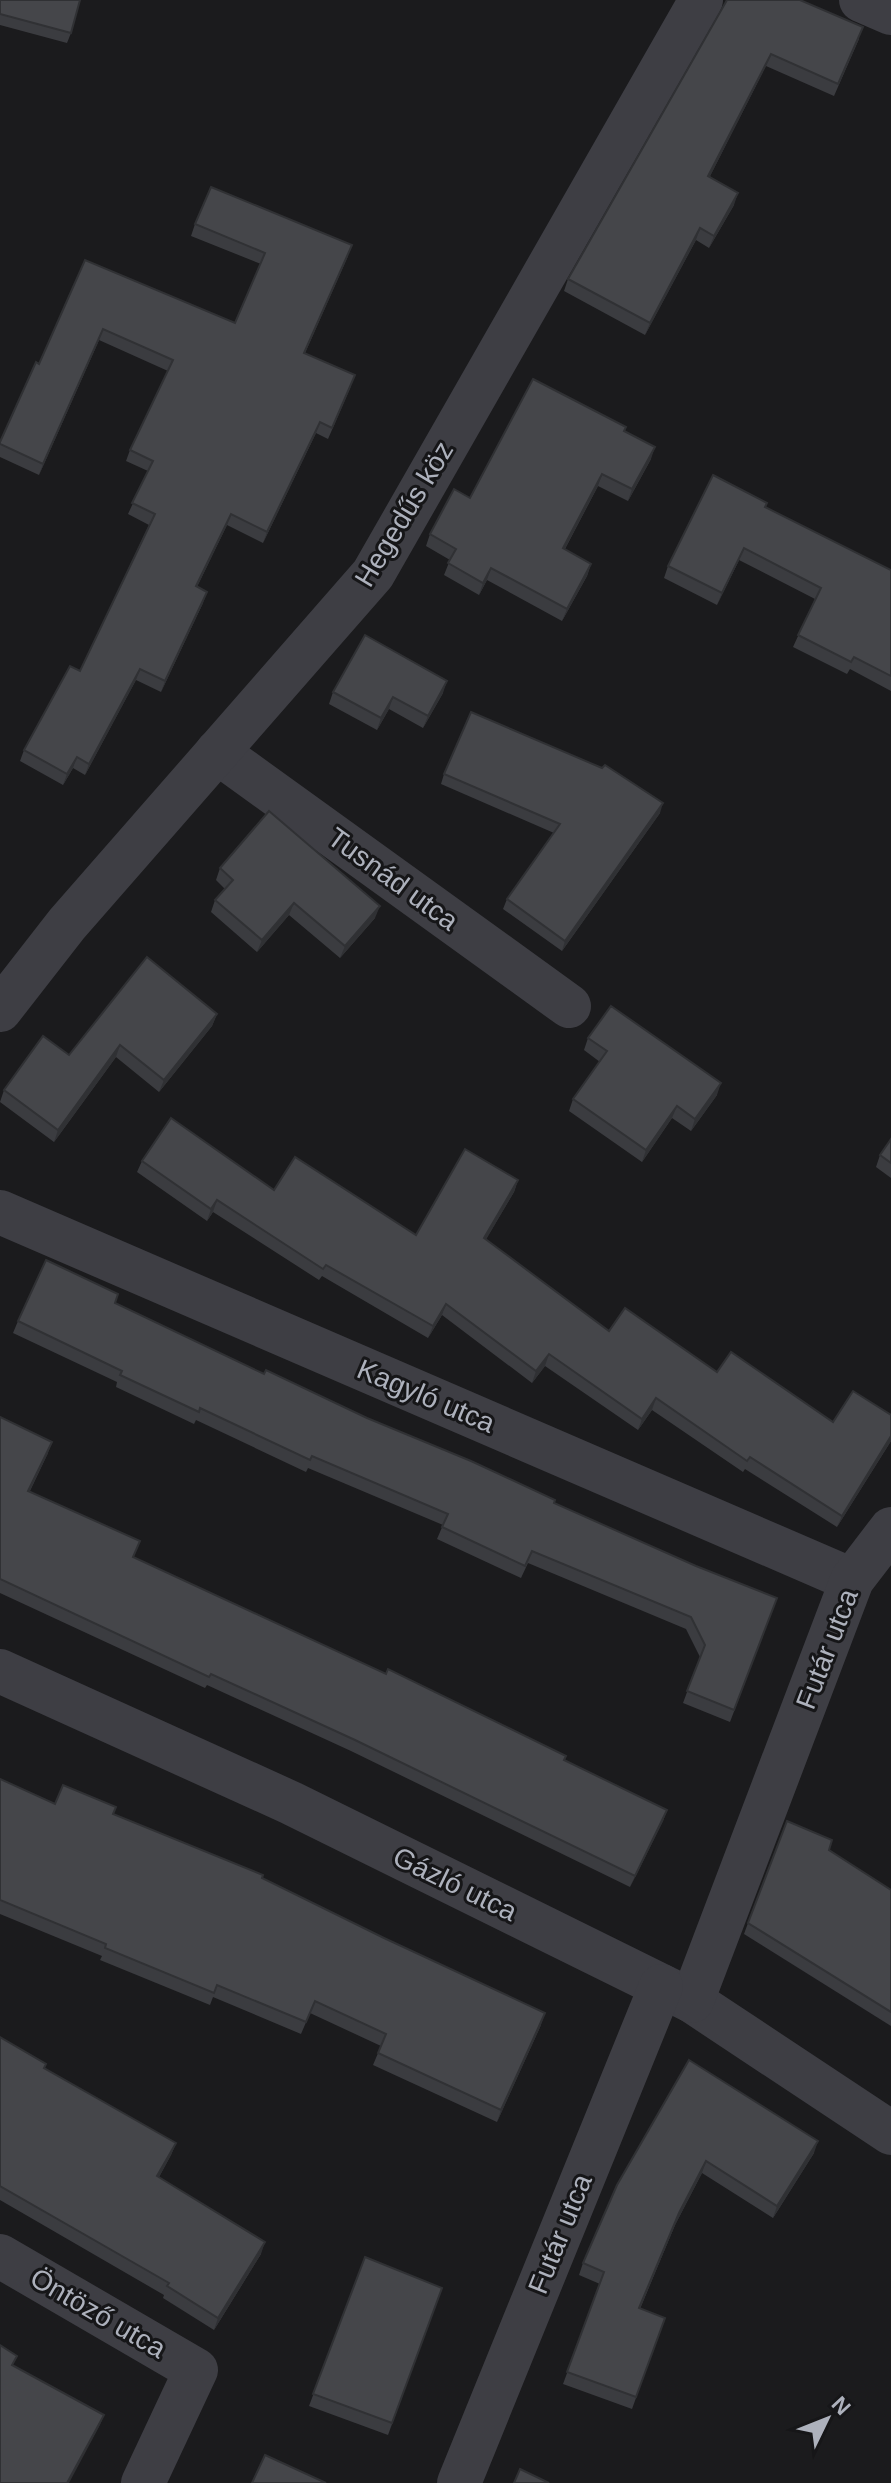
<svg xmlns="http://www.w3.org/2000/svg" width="891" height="2483" font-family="Helvetica,sans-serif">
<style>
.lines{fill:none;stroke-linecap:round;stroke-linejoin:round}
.minor{stroke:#3e3e44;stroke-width:44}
.wall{fill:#3b3c40}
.shaded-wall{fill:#303134}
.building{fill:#45464a;stroke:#303134;stroke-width:2}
.labels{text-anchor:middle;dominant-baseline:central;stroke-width:6;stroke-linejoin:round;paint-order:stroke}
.street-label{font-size:28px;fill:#adb1bc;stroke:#161618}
</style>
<rect width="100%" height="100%" fill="#1b1b1d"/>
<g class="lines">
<!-- minor -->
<g class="minor">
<path d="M861 0 891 13"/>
<path d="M217 752 569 1006"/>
<path d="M0 1010 67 924 373 574 701 0"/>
<path d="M0 1212 852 1580"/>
<path d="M0 1671 291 1803 692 2001 891 2133"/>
<path d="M692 2001 852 1580 891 1529"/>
<path d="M0 2256 196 2370 143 2483"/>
<path d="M459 2483 661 1986"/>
</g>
</g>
<!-- wall -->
<g class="wall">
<path d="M0 0 71 33 67 43 0 25Z"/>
<path d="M726 0H800L859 39 834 96 766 66 710 176 734 205 709 248 696 240 645 335 564 291 568 279 725 4Z"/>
<path d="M195 224 348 256 305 353 351 386 328 439 316 433 263 543 227 525 197 587 203 603 161 692 136 680 85 775 73 768 63 785 20 761 24 750 80 671 149 525 128 514 148 471 126 461 130 450 168 371 99 340 39 475 0 457V442L39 364 85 260 235 323 261 264 191 236Z"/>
<path d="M625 432 651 459 628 501 598 486 565 549 591 564 587 576 562 621 487 580 479 595 444 575 450 560 426 546 430 534 470 498Z"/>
<path d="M765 507 891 570V691L850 669 847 674 793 647 815 599 739 560 717 605 664 578 668 566Z"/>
<path d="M333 692 443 693 423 728 389 709 377 730 329 704Z"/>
<path d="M444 774 660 813 562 951 503 909 507 899 554 833 441 784Z"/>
<path d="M220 868 375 918 340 958 289 915 257 952 211 912 215 900 225 889 216 880Z"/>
<path d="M217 1014 212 1026 159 1092 116 1057 54 1142 0 1102 4 1090 69 1055Z"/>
<path d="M588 1038 717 1095 691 1131 672 1118 642 1162 569 1111 573 1099 600 1062 584 1050Z"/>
<path d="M891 1139V1178L876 1167 880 1155Z"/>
<path d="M142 1161 274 1190 416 1235 518 1180 514 1192 486 1239 609 1331 717 1372 833 1422 891 1415V1441L837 1527 745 1469 743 1472 652 1410 638 1430 545 1366 532 1383 442 1315 428 1338 322 1276 319 1280 213 1212 207 1221 137 1172Z"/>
<path d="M118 1294 115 1303 264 1374 696 1566 777 1598 730 1722 683 1703 700 1657 686 1629 528 1563 521 1578 437 1539 443 1525 308 1468 306 1472 196 1420 194 1424 116 1387 117 1382 13 1333 18 1321Z"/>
<path d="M0 1417 48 1453 30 1491 134 1557 565 1760 667 1810 663 1821 630 1887 351 1751 207 1685 205 1688 0 1593Z"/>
<path d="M0 1779 55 1804 113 1814 262 1878 541 2025 497 2122 373 2065 381 2046 310 2013 301 2034 213 1997 210 2005 100 1960 102 1956 0 1914Z"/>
<path d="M829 1850 891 1890V2026L744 1934 748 1923Z"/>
<path d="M0 2037 45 2069 176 2143 171 2155 159 2177 261 2254 214 2330 163 2298 164 2295 0 2200Z"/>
<path d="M689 2060 814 2153 773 2218 702 2173 675 2225 640 2309 665 2318 632 2409 563 2384 600 2284 579 2275 583 2263Z"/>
<path d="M365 2257 442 2288 388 2435 309 2406Z"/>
</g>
<!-- shaded-wall -->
<g class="shaded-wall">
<path d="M771 54 766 66 704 188 708 176Z"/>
<path d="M738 193 734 205 709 248 714 236Z"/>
<path d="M700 228 696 240 645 335 650 323Z"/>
<path d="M103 329 99 340 39 475 43 464Z"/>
<path d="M320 422 316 433 263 543 267 532Z"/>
<path d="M655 447 651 459 628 501 632 489Z"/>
<path d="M602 474 598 486 559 560 563 548Z"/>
<path d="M231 514 227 525 192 597 196 586Z"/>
<path d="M744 548 739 560 717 605 722 593Z"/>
<path d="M591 564 587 576 562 621 567 609Z"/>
<path d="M491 568 487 580 479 595 483 583Z"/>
<path d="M207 592 203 603 161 692 165 681Z"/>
<path d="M140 669 136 680 85 775 89 764Z"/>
<path d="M447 681 443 693 423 728 428 716Z"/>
<path d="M393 697 389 709 377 730 381 718Z"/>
<path d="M77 757 73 768 63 785 67 774Z"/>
<path d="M663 803 660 813 562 951 565 941Z"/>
<path d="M294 903 289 915 257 952 262 940Z"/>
<path d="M380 906 375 918 340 958 345 946Z"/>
<path d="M217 1014 212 1026 159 1092 164 1080Z"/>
<path d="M120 1045 116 1057 54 1142 58 1130Z"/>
<path d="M721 1083 717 1095 691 1131 695 1119Z"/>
<path d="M677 1106 672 1118 642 1162 646 1150Z"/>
<path d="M518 1180 514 1192 480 1250 484 1238Z"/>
<path d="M217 1200 213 1212 207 1221 211 1209Z"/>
<path d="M446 1304 442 1315 428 1338 433 1326Z"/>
<path d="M549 1354 545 1366 532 1383 536 1371Z"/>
<path d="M656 1398 652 1410 638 1430 642 1419Z"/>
<path d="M891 1436V1441L837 1527 842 1516Z"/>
<path d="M52 1442 48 1453 24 1502 28 1491Z"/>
<path d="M667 1810 663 1821 630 1887 635 1876Z"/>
<path d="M545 2013 541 2025 497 2122 501 2110Z"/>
<path d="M818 2141 814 2153 773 2218 777 2206Z"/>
<path d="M176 2143 171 2155 153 2188 157 2176Z"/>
<path d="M706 2161 702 2173 675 2225 635 2320 679 2213Z"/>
<path d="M265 2242 261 2254 214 2330 218 2318Z"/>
<path d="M104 2415 100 2425 69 2483H67Z"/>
</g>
<!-- building -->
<g class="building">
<path d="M0 0H80L71 33 0 14Z"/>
<path d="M727 0H800L863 27 838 84 771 54 708 176 738 193 714 236 700 228 650 323 568 279Z"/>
<path d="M211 187 352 245 304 353 355 375 332 428 320 422 267 532 231 514 196 586 207 592 165 681 140 669 89 764 77 757 67 774 24 750 70 666 80 671 155 514 132 503 153 461 130 450 173 360 103 329 43 464 0 444V442L36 362 39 364 85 260 235 323 265 253 195 224Z"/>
<path d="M533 379 626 427 624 431 655 447 632 489 602 474 563 548 591 564 567 609 491 568 483 583 448 563 456 549 430 534 454 489 470 498Z"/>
<path d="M713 475 767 503 765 507 891 570V676L854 657 851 662 798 635 821 588 744 548 722 593 668 566Z"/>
<path d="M365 635 447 681 428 716 393 697 381 718 333 692Z"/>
<path d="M471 712 602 768 605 765 663 803 565 941 507 899 560 824 444 774Z"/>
<path d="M269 811 380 906 345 946 294 903 262 940 215 900 233 880 220 868Z"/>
<path d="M147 957 217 1014 164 1080 120 1045 58 1130 4 1090 43 1036 69 1055Z"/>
<path d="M611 1006 721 1083 695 1119 677 1106 646 1150 573 1099 607 1051 588 1038Z"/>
<path d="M171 1118 274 1190 295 1157 416 1235 465 1149 518 1180 484 1238 609 1331 625 1308 717 1372 731 1352 833 1422 853 1391 891 1415V1436L842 1516 750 1457 747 1461 656 1398 642 1419 549 1354 536 1371 446 1304 433 1326 326 1265 323 1269 217 1200 211 1209 142 1161Z"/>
<path d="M891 1139V1163L880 1155Z"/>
<path d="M46 1260 118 1294 115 1303 264 1374 266 1370 367 1418 471 1461 555 1500 554 1503 696 1566 777 1598 734 1710 687 1691 705 1645 691 1617 532 1551 525 1566 442 1527 448 1514 312 1456 310 1460 200 1408 199 1412 120 1375 122 1371 18 1321Z"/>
<path d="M0 1417 52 1442 28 1491 140 1541 133 1557 386 1674 388 1669 566 1756 564 1760 667 1810 635 1876 355 1740 211 1674 209 1677 0 1579Z"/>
<path d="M0 1779 55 1804 63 1785 116 1807 113 1814 263 1875 262 1878 384 1938 545 2013 501 2110 378 2053 386 2034 315 2001 306 2022 217 1985 214 1993 105 1948 106 1944 0 1900Z"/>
<path d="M787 1821 832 1840 829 1850 891 1890V2012L748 1923Z"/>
<path d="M0 2037 46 2064 44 2068 176 2143 157 2176 265 2242 218 2318 167 2286 169 2283 0 2186Z"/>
<path d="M689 2060 818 2141 777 2206 706 2161 679 2213 639 2308 665 2318 636 2397 567 2372 604 2272 583 2263 617 2185Z"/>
<path d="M365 2257 442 2288 392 2423 313 2394Z"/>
<path d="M0 2345 17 2356 12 2365 104 2415 67 2483H0Z"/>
<path d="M265 2455 326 2483H252Z"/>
<path d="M520 2469 549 2483H514Z"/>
</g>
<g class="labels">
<!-- street labels -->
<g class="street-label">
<text transform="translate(404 514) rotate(-59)">Hegedűs köz</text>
<text transform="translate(393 879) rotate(36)">Tusnád utca</text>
<text transform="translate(426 1396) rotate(23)">Kagyló utca</text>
<text transform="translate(827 1649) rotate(-69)">Futár utca</text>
<text transform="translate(455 1884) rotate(26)">Gázló utca</text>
<text transform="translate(560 2234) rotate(-68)">Futár utca</text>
<text transform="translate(98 2313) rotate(30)">Öntöző utca</text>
</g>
</g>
<!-- north arrow -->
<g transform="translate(827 2419) rotate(47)" stroke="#161618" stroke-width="6" paint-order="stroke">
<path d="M0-6L14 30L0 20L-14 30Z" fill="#adb1bc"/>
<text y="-12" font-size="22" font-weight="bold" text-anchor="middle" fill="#adb1bc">N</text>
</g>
</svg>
